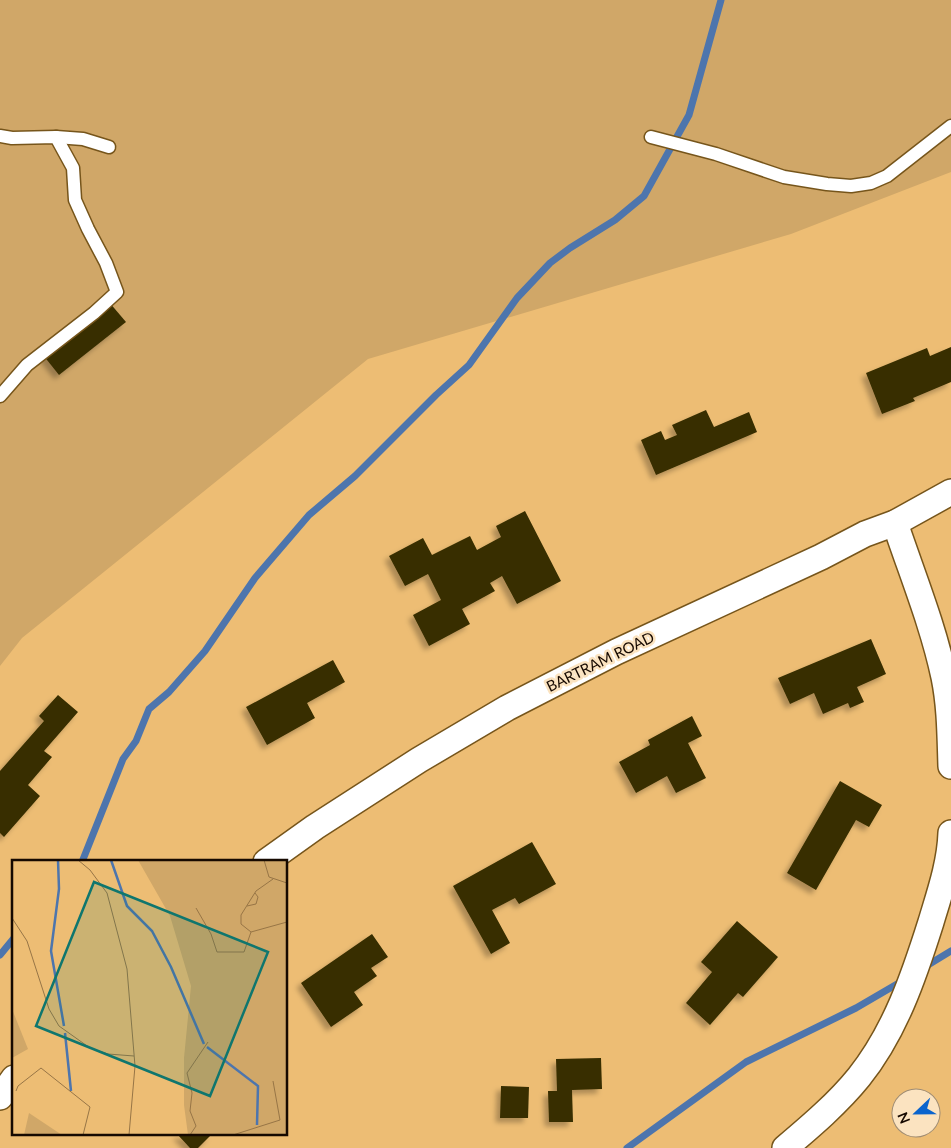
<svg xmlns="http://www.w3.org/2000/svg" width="951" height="1148" font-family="Lato,sans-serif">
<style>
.green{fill:#d0a768}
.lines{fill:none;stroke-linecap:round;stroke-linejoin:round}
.stream{stroke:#4d75ad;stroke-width:7}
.building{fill:#372e03;filter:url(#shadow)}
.lane-casing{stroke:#76551b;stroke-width:15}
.street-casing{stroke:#76551b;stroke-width:28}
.lane{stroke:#fff;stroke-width:12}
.street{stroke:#fff;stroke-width:25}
.labels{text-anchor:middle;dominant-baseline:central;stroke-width:5;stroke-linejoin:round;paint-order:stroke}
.street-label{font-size:15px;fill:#160900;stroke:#fbe3c0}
.inset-river{fill:none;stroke:#4d75ad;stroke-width:2.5}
.inset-road{fill:none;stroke:#977546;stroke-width:1}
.view{fill:#0f766e;fill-opacity:0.15;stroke:#0f766e;stroke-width:2.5}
.inset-edge{fill:none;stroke:#160900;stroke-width:2.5}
</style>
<defs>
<filter id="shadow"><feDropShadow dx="-4.5" dy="4.5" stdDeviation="2.5" flood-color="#0004"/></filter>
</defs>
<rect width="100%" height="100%" fill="#edbd74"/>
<!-- green -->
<path class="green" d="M0 0H951V172L791 234 368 359 22 638 0 666Z"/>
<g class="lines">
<!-- stream -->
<g class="stream">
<path d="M82 862 123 759 136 741 149 709 169 692 205 651 255 578 309 515 355 476 436 395 469 365 517 298 550 263 570 248 615 220 644 196 689 115 721 0"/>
<path d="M0 955 14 938"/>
<path d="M923 968 951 951"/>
<path d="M627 1148 746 1062 856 1008 904 980"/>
</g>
</g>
<!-- building -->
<g class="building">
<path d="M109 302 126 322 59 375 43 355Z"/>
<path d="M951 347V382L913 398 915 401 882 414 866 373 927 348 930 356Z"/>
<path d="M706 410 714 427 749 412 757 432 656 475 641 440 661 431 665 440 677 435 672 425Z"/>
<path d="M525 511 561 581 517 604 502 576 490 583 495 591 462 609 470 624 429 646 413 615 441 600 428 574 405 586 389 556 423 538 432 555 470 536 477 550 501 537 496 526Z"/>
<path d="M871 639 886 674 857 687 864 702 850 708 848 703 823 714 814 693 790 704 778 678Z"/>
<path d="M333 660 345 682 307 703 315 718 267 745 246 707Z"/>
<path d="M58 695 78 712 44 751 52 757 28 785 40 796 4 837 0 833V771L44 721 39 716Z"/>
<path d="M692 716 702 736 688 743 706 778 676 793 667 776 636 793 619 762 650 745 648 740Z"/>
<path d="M840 781 882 805 869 827 856 820 816 890 787 873Z"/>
<path d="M532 842 556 884 519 904 515 898 492 910 510 943 491 954 453 886Z"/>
<path d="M737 921 778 957 743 997 738 993 710 1025 686 1003 712 972 701 962Z"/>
<path d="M372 934 388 957 371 968 377 976 354 992 363 1005 331 1027 301 983Z"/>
<path d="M601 1058 602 1089 572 1090 573 1122H549L548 1091H557L556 1059Z"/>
<path d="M501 1086 529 1087 528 1118H500Z"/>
<path d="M177 1134H212L198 1148H190Z"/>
</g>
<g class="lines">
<defs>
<g id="lane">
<path d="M0 136 12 138 56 137 73 168 75 200 88 229 106 263 117 292 94 313 27 365 0 396"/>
<path d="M56 137 83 139 109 147"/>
<path d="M651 137 716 154 784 177 827 184 851 186 871 183 887 176 951 126"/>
</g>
<g id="street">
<path d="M895 523C912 574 933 625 944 677 950 706 950 736 951 766"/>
<path d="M266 862 315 827 419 760 507 708 616 652 821 557 865 534 895 523 951 492"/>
<path d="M0 1097 14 1078"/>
<path d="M785 1148C811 1126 838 1103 859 1077 895 1032 914 976 931 922 940 892 950 863 951 833"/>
</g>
</defs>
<!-- lane casing -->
<use href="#lane" class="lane-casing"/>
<!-- street casing -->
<use href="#street" class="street-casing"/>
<!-- lane -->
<use href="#lane" class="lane"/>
<!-- street -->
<use href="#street" class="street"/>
</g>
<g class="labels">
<!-- street labels -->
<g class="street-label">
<text transform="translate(600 661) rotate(-26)">BARTRAM ROAD</text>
</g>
</g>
<!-- overview -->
<g transform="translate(12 860)">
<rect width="275" height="275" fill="#edbd74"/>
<path d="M126 0H275V275H176L172 245V198L179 126 158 56ZM0 149 16 189 0 198ZM17 253 50 275H12Z" fill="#d0a768"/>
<path class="inset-river" d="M46 0 47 29 39 91 52 166M99 0 115 46 140 71 159 107 192 184M53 173 59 231M195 187 246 226 245 265"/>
<path class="inset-road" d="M66 0 78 10 95 33 115 109 123 206 117 275M252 0 257 17 275 23M235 46 244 44 246 37 243 33M184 48 199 74 205 92H232L239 72 275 62M0 58 15 81 37 149 47 166 78 188 96 194 122 196M239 72 229 64V55L244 31 261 19M4 231 6 226 29 208 78 247 71 275M178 275 184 266 178 251 180 233 175 213 196 182M221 275 268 260 261 221"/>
<path class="view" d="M82 22 256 92 198 236 24 166Z"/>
<rect width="275" height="275" class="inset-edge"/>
</g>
<!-- north arrow -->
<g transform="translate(916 1113) rotate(248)"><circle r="24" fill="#fbe3c0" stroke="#9f8c73"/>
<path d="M0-4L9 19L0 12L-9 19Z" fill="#0a64cd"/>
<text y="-8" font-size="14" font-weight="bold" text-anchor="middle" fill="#160900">N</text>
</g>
</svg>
